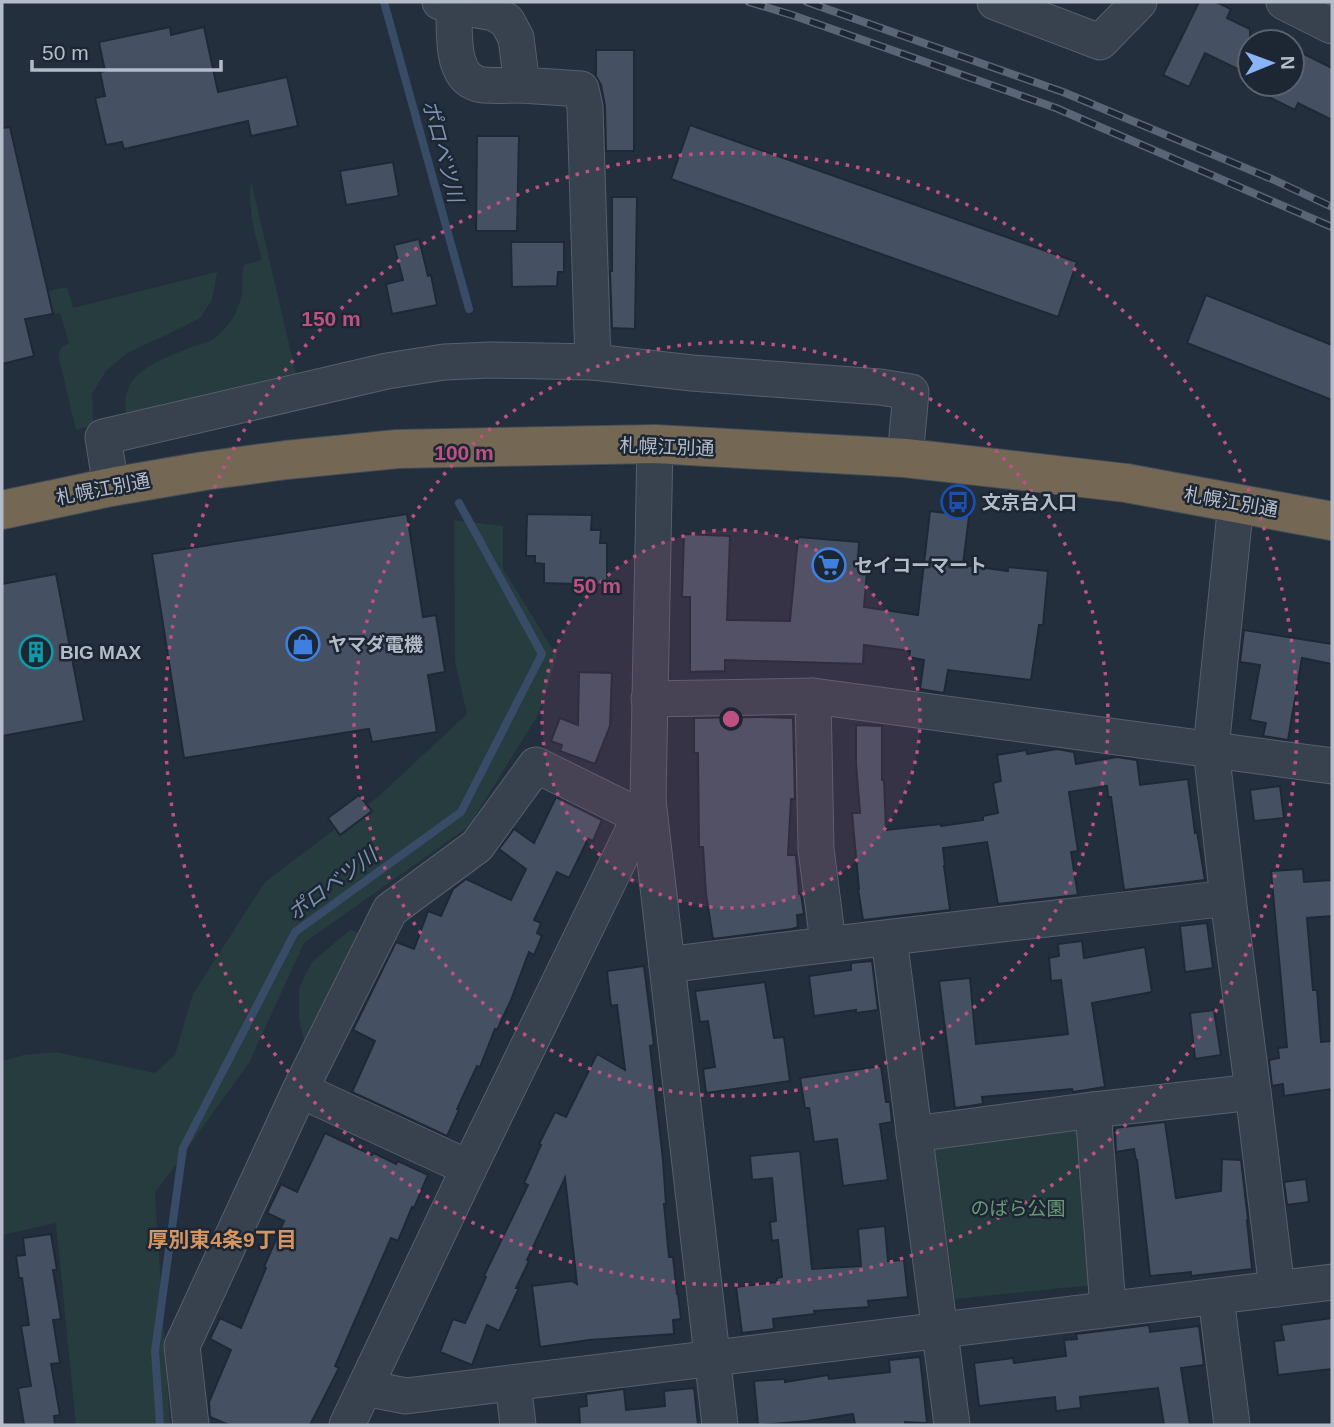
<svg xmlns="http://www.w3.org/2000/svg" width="1334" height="1427" font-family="Arial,'Noto Sans JP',sans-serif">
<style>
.green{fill:#263c3f}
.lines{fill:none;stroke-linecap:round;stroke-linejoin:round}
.stream{stroke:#394c67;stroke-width:8}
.building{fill:#455162;stroke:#1f2835;stroke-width:2}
.minor-casing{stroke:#565f6c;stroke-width:37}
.highway-casing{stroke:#434c59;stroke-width:40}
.minor{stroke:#38414e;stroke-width:35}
.highway{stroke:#746855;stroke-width:38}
.rail-casing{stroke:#5a6575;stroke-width:8}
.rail{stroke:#1d2633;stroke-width:5;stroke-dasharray:16;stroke-linecap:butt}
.ring{fill:none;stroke:#bd5182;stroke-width:3.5;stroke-dasharray:3.5 7}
.labels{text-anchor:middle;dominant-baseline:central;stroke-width:5;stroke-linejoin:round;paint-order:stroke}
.street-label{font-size:19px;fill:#b4bcc9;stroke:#1d2633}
.poi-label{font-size:19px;font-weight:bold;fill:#b4bcc9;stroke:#1d2633;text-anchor:start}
.park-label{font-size:19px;fill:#6b9a76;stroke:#1d2633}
.water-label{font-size:21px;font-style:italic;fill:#7c92b1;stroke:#1d2633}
.neighbourhood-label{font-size:21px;font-weight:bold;fill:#d59563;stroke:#1d2633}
.centre{fill:#bd5182;stroke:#1d2633;stroke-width:3.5}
.ring-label{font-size:21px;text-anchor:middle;font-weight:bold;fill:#bd5182;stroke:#1d2633;stroke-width:5;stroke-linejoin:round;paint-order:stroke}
</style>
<rect width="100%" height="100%" fill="#242f3e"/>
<!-- green -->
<g class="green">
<path d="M251 181 298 383 128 422C114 372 157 362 194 346 201 344 209 342 215 338 221 333 229 324 233 318 237 311 242 299 242 292 243 281 241 276 244 265L262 260C255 234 247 209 251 181Z"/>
<path d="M217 272 212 300 200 318 183 327 127 353 106 371 92 394 93 425 76 430 58 354 62 347 69 343 60 313 53 314 48 291 67 287 73 308Z"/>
<path d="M454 520 503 526V569L557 656 538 715 468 827 304 943 249 1063 155 1193 170 1425H76L56 1223 2 1235V1061L24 1055 56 1052 155 1073 175 1055 193 994 265 882 379 796 467 714 455 661Z"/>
<path d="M350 930 363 934 311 1050 303 1037 299 1019V988L312 962Z"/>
<path d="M1085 1119 1101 1284 955 1299 933 1139Z"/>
</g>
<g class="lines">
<!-- stream -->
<g class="stream">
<path d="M384 2 469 309"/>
<path d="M160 1425 155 1351 183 1148 295 932 461 812 542 654 459 503"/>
</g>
</g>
<!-- building -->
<g class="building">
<path d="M1199 2H1216L1231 9 1227 18 1250 29V75L1205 53 1189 87 1163 75Z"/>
<path d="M170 27 171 35 204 27 218 92 287 77 298 126 251 136 248 121 124 149 122 142 106 145 95 98 105 96 100 72 105 71 99 42Z"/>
<path d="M1292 48 1332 68V120L1298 103 1295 110 1242 84H1292Z"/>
<path d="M596 50H634V151H606L605 106 601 85 596 76Z"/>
<path d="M690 125 1077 262 1058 317 671 179Z"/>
<path d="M10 127 53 314 25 319 34 356 2 364V128Z"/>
<path d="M477 136H519L517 231H476Z"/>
<path d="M393 162 399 196 346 205 340 171Z"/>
<path d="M612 197H637L635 329 612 328 610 271H612Z"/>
<path d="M419 239 428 276 431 275 437 305 392 314 386 284 403 280 394 245Z"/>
<path d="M511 242H564V272H558L557 286 512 287Z"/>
<path d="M1206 295 1332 345V400L1187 343Z"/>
<path d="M930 511 969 516 963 565 1008 571V567L1048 571 1043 625H1039L1031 680 948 670 944 693 920 689 924 660 909 657 910 651 864 645 863 664 725 660V671L690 672V597H682L684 534 730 536 727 620 790 621 798 537 859 542 858 559 868 560 864 607 918 615Z"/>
<path d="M407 514 423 617 436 615 445 672 428 675 437 732 372 742 369 729 184 758 152 554Z"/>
<path d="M527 514 592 515 591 530H601L600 543H607V585L544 583V564L535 563V556H526Z"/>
<path d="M56 574 84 721 2 736V584Z"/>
<path d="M1244 630 1332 644V664L1302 658 1288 740 1263 736 1266 723 1250 720 1260 665 1240 662Z"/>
<path d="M579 672 612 673 610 726 595 764 560 751 562 745 551 741 560 718 578 725Z"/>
<path d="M760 717 793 718 795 799H791L788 855H796L799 894H801L804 914 797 915 798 927 792 929 713 939 706 894 703 847H699L698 753H694V718Z"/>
<path d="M856 725 882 726V780H884L886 830 941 824V826L983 820V816L998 813 993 783 1001 781 997 755 1026 750 1027 754 1057 749 1074 752 1076 764 1117 757 1137 760 1140 785 1188 779 1195 833 1197 832 1205 880 1124 890 1111 797H1108L1107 786 1069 792 1078 851 1071 852 1078 895 998 904 987 842 943 848 945 866H944L950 910 863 920 858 889H859L852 813H860L856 763Z"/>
<path d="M1280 786 1284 818 1254 821 1250 790Z"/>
<path d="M359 795 372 811 340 835 328 818Z"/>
<path d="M556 797 602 820 593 841 588 839 569 878 557 872 534 920 541 923 537 933 542 936 534 955 529 952 511 1000 497 1030 495 1029 480 1067 477 1066 457 1109 459 1110 447 1136 352 1092 375 1041 353 1030 396 942 414 949 428 911 441 916 453 889 466 879 511 900 526 869 499 849 514 829 534 843Z"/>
<path d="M1303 869 1304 882 1332 880V916L1307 918 1313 990H1317L1321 1042 1332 1041V1089L1284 1096 1283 1084 1272 1086 1269 1060 1279 1058 1278 1048 1287 1047 1271 871Z"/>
<path d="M1207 923 1213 968 1185 972 1180 926Z"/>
<path d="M1082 941 1084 958 1145 947 1152 992 1092 1003 1105 1087 1073 1092 1072 1089 982 1097 983 1104 955 1108 939 981 970 978 976 1044 1068 1034 1061 980 1051 981 1049 958 1059 956 1058 944Z"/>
<path d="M872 961 878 1010 856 1013V1010L814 1016 809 976 851 970V963Z"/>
<path d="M644 966 654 1045 650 1046 663 1160 666 1204H664L669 1257H673L677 1294H678L681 1319 673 1320 674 1334 589 1340 540 1347 532 1286 572 1281 577 1284 565 1178 527 1260 529 1261 516 1288H519L499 1331 487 1325 472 1365 440 1352 453 1319 465 1323 486 1277 484 1276 528 1185 524 1183 541 1145 539 1144 555 1112 566 1117 597 1054 625 1070 617 1005 611 1006 607 971Z"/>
<path d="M765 982 774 1038 784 1037 790 1081 706 1093 703 1069 715 1067 708 1021 700 1022 695 991Z"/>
<path d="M1214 1010 1221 1055 1195 1059 1190 1013Z"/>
<path d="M881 1066 886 1102H890L892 1122 880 1124 888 1180 843 1186 837 1139 814 1142 809 1108H805L800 1078Z"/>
<path d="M1165 1122 1176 1198 1221 1191 1222 1159 1241 1160 1248 1219 1247 1220 1252 1269 1191 1276V1272L1150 1276 1137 1160H1136L1134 1149 1116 1152 1115 1128Z"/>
<path d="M325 1133 372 1155 374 1153 396 1164 398 1161 428 1175 414 1208 412 1207 398 1241 391 1238 335 1366 339 1368 310 1425H229L210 1417 209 1402 231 1350 210 1339 220 1318 241 1328 266 1268 264 1267 284 1221 267 1213 281 1184 297 1192Z"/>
<path d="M800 1151 812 1269 861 1266 858 1229 885 1226 888 1261 904 1260 908 1297 868 1301 869 1307 814 1311 815 1314 773 1319 774 1329 742 1333 736 1287 777 1282V1278L782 1277 778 1240 772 1241 770 1222 776 1221 772 1178 752 1180 750 1156Z"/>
<path d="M1306 1179 1309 1202 1287 1205 1284 1182Z"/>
<path d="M51 1234 57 1270H53L61 1319 53 1320 60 1363 51 1364 60 1415 54 1416 55 1425H24L18 1388 31 1386 21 1326 29 1325 22 1278H19L16 1256 25 1255 23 1238Z"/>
<path d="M1332 1318V1369L1278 1375 1274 1341 1284 1340 1281 1325Z"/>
<path d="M1149 1325 1150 1332 1199 1326 1204 1365 1181 1368 1190 1425H1164L1158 1388 1080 1397 1081 1408 1056 1411 1055 1397 979 1406 974 1363 1013 1358 1014 1363 1066 1356 1064 1340 1077 1339 1076 1334Z"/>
<path d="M920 1357 927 1423 905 1422 906 1425H855L853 1414 808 1421 758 1425 754 1381 785 1379V1382L828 1375 829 1379 890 1372 889 1360Z"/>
<path d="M694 1388 698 1425H580L579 1407 587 1406 586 1394 624 1389 626 1410 665 1406 664 1391Z"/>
</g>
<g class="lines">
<defs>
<g id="minor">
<path d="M440 2 454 6 494 13 507 21 516 38 522 85 581 89 585 107 593 362"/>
<path d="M995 2 1100 42 1139 2"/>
<path d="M1284 2 1332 26"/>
<path d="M454 6C455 33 449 80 483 85 496 86 509 85 522 85"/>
<path d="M655 444 648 800 720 1425"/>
<path d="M111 487 103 437 387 371 444 362 491 360 593 362 692 373 880 387 911 392 905 458"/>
<path d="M1236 502 1211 749 1228 898 1253 1092 1277 1289"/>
<path d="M813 696 816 849 828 943"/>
<path d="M649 699 813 696 1332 766"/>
<path d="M889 938 952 1425"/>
<path d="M667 965C854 940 1041 920 1228 898"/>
<path d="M300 1090 469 1168"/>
<path d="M1093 1110 1108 1308"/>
<path d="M914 1134 1093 1110 1253 1092"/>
<path d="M1216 1297 1232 1425"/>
<path d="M513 1383 518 1425"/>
<path d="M365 1388 406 1396 1332 1282"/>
<path d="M191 1425 182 1346 300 1090 390 910 477 846 536 765 639 816"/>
<path d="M347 1425 469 1168 648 800"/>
</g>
<path id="highway" d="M2 510 111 487 204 471 286 460 397 449 655 444 905 458 959 464 1126 483 1332 521"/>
</defs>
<!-- minor casing -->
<use href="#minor" class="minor-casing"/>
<!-- highway casing -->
<use href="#highway" class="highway-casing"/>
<!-- minor -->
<use href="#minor" class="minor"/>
<!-- highway -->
<use href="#highway" class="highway"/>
<defs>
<g id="rail">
<path d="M749 2 792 15 1056 108 1332 227"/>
<path d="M807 2 1063 92 1272 179 1332 207"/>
</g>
</defs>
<!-- rail casing -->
<use href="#rail" class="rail-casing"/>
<!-- rail -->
<use href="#rail" class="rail"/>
</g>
<!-- distance rings -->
<circle cx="731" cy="719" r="189" fill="#bd5182" fill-opacity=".12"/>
<g class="ring">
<circle cx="731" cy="719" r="189"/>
<circle cx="731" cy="719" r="377"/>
<circle cx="731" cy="719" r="566"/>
</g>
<!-- icons -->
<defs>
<symbol id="bus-ring" viewBox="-11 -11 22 22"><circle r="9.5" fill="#1d2633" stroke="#1a4fb4" stroke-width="1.5"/><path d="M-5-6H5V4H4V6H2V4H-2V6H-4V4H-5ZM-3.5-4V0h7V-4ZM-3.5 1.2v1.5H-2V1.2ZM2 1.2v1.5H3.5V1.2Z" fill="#1a4fb4"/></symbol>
<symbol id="supermarket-ring" viewBox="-11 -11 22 22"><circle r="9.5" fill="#1d2633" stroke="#3f7fe0" stroke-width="1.5"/><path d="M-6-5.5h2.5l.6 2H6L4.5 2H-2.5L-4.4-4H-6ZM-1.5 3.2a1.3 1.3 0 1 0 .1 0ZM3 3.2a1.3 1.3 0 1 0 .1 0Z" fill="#3f7fe0"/></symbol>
<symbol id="shop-ring" viewBox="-11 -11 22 22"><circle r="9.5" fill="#1d2633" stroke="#3f7fe0" stroke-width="1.5"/><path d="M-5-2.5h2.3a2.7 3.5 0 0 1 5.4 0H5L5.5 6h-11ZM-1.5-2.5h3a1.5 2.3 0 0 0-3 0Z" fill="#3f7fe0"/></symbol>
<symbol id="building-ring" viewBox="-11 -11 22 22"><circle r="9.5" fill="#1d2633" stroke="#0f9aa8" stroke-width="1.5"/><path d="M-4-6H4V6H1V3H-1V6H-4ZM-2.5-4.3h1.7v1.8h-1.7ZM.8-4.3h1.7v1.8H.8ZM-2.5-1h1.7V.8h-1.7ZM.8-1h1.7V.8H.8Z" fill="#0f9aa8"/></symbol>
</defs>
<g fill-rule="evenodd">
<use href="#bus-ring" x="939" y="483" width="38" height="38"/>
<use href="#supermarket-ring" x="810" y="546" width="38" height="38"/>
<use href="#shop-ring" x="284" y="625" width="38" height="38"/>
<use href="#building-ring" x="17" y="633" width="38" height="38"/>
</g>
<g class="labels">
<!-- street labels -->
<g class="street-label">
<text transform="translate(667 447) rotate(2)">札幌江別通</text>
<text transform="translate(103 489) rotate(-11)">札幌江別通</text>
<text transform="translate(1231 502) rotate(10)">札幌江別通</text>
</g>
<!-- poi labels -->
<g class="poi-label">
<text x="982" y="502">文京台入口</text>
<text x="854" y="565">セイコーマート</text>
<text x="328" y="644">ヤマダ電機</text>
<text x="60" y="652">BIG MAX</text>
</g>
<!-- park labels -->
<g class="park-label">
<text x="1018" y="1208">のばら公園</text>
</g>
<!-- water labels -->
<g class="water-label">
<text transform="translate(443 151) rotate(75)">ポロベツ川</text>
<text transform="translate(332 884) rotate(-37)">ポロベツ川</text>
</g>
<!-- neighbourhood labels -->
<g class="neighbourhood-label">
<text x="222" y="1239">厚別東4条9丁目</text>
</g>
</g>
<circle cx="731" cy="719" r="10" class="centre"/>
<g class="ring-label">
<text x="331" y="326">150 m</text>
<text x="464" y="460">100 m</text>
<text x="597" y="593">50 m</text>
</g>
<!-- border -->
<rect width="1334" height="1427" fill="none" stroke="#b4bcc9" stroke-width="7"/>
<!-- north arrow -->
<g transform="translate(1271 63) rotate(89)"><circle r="33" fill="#1d2633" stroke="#59626f" stroke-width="2"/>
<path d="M0-5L12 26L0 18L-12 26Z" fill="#8ab4f8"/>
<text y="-10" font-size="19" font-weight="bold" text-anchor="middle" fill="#b4bcc9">N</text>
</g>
<!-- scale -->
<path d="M32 60v10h189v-10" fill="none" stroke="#b4bcc9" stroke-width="3.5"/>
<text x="42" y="60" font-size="21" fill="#b4bcc9" stroke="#1d2633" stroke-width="5" paint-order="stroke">50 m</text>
</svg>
